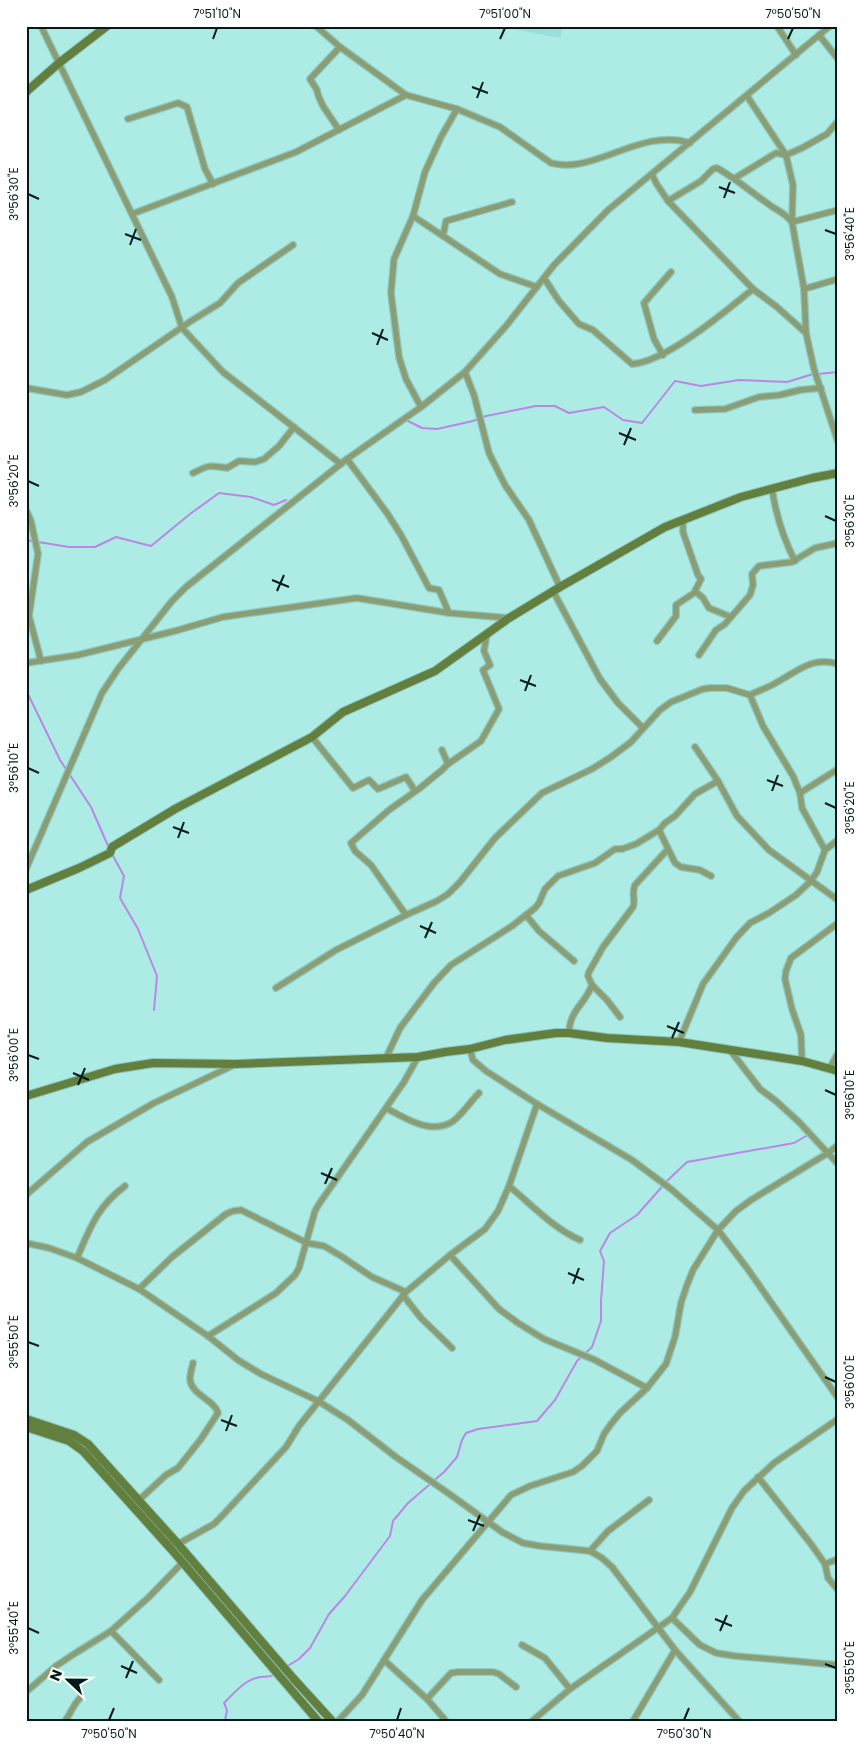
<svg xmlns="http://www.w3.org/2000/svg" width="864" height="1747" font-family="Poppins,sans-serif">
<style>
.built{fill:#97e1da}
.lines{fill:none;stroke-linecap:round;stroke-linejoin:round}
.stream{stroke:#ba87e6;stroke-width:2}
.street-casing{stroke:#8ec6c0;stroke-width:8}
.secondary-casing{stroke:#8ec6c0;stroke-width:10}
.street{stroke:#8b9e73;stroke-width:5.5}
.secondary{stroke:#637f3d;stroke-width:8}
.ticks{fill:none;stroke:#021b19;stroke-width:2}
.neatline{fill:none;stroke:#021b19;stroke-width:2}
.ticks-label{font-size:12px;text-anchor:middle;fill:#021b19}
</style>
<rect width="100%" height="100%" fill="#adece5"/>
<!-- built -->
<path class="built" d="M496 26H562L561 38Z"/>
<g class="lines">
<!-- stream -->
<g class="stream">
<path d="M818 374 838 372"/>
<path d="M408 421 422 428 437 429 473 421 486 416 536 406H555L569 413 604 407 623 420 642 423 675 381 701 386 739 380 787 382 813 374"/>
<path d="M26 540 69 547H95L116 537 151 546 190 514 219 493 251 497 274 505 286 500"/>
<path d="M26 690 60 760 91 807 109 848"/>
<path d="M112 854 124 876 120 898 138 929 157 976 154 1010"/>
<path d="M286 1667 299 1659 310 1648 329 1614 345 1596 390 1536 393 1521 408 1503 444 1472 457 1457 462 1440 466 1433 478 1429 537 1421 555 1400 577 1361 592 1347 601 1321V1301L604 1261 600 1251 610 1233 637 1215 668 1180 687 1162 794 1143 806 1136"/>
<path d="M225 1721 227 1710 224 1703C233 1694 244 1681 256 1678 264 1675 267 1679 276 1674"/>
</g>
<defs>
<g id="street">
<path d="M41 26 172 297 182 328 223 372 341 464"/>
<path d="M316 26 340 47 406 95 457 109 500 127 551 163C595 175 640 127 690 143"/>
<path d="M777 26 796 55"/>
<path d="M819 35 838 59"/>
<path d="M747 96 786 155 793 185 792 222 804 289 806 333 814 369 838 442"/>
<path d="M128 119 178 103 187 107 205 169 213 184"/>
<path d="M339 130 323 106 318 95 317 90 310 79 340 47"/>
<path d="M652 174 656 183 668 201 753 289 777 307 806 333"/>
<path d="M735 178 776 153 786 155 802 148 827 134 838 121"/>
<path d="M668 201 701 181 713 169 717 168C735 178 750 191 767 203 778 212 782 210 792 222L838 210"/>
<path d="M132 214 296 152 406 95"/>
<path d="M413 216 500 274 537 287"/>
<path d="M443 236 446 221 512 202"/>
<path d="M544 278 559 301 579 324 593 330 632 364C666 362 726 311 753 289"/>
<path d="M804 289 838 279"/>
<path d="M663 355 654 339 644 303 671 272"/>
<path d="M465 372 474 395 489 453 505 485 529 520 560 587"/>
<path d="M26 388 67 395 81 392 105 380 191 321 220 303 238 283 293 245"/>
<path d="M421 407 406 379 399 357 391 293 394 259 413 216 425 172 441 137 457 109"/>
<path d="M695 410 725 409 759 397 780 395 800 390 821 388"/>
<path d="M347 459 387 513 401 535 429 588 439 590 449 613"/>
<path d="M193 473C209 465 209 465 227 468L239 461 255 462 264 459 279 446 294 427"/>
<path d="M772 489C776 515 783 538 795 561"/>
<path d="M26 510 31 521 38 554 29 616 41 661"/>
<path d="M553 591 600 679 618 703 643 728"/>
<path d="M695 591 703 598 709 608 731 617"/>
<path d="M657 641 676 616V605L694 593 701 579 698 575 683 532V520"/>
<path d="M699 655 716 630 725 624 750 595 753 585 752 574 759 566 792 562 815 548 838 543"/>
<path d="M26 663 78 655 175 631 223 617 357 598 449 613 509 618"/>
<path d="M750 695C760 690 770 687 779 681 799 670 814 656 838 664"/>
<path d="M312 737 353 788 369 780 378 789 406 777 415 791"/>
<path d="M695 747 718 781 737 816 769 850 838 900"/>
<path d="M442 750 448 764"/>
<path d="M800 793 838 769"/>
<path d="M659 830 675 863 681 867 700 870 711 876"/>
<path d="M26 869 102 693 118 669 172 601 186 587 347 459 421 407 465 372 506 326 554 265 608 210 830 26"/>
<path d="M406 915 371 865 355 851 351 843 389 810 420 788 442 770 448 764 481 741 499 709 483 670 490 665 484 651 487 634"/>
<path d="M526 915 539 931 574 961"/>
<path d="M592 985 607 1000 620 1017"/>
<path d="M276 988 336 950 406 915 437 901 448 894 460 882 495 838 542 793 592 769 611 757 631 742 660 710 671 702 703 689 710 688H727L750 695 763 726 793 776 800 793 802 808 825 850"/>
<path d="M569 1033C570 1009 584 1006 592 985L588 976 589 972 603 947 633 907C636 899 631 894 635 885L668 849"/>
<path d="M679 1042 703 984 736 938 750 923 769 913 796 895 811 881 817 872 825 850 838 840"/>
<path d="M470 1049 473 1060 486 1071 537 1104 632 1160 671 1189 718 1230 747 1268 838 1398"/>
<path d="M730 1050 760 1089 776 1101 799 1122 838 1164"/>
<path d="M386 1058 400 1028 434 983 451 965 512 926 535 908 539 903 545 889 558 876 595 863 615 849H622L636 844 659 830 665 823 675 816 695 794 718 781"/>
<path d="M802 1061 801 1035 792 1009 785 979 786 971 791 958 838 923"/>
<path d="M829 1069 838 1053"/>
<path d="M386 1108C405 1118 430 1135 452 1122 462 1115 470 1102 479 1093"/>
<path d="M509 1186C532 1205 553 1228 580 1240"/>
<path d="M26 1195 87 1142 154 1103 234 1065"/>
<path d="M26 1243 49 1248 77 1258 139 1289 208 1336 238 1360 261 1374 318 1401 348 1420 396 1457 448 1493 502 1532 523 1543 540 1546 590 1551 602 1558 612 1567 675 1650 739 1721"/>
<path d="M450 1255 499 1309 518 1323 544 1339 595 1360 647 1388"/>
<path d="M77 1258C90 1228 97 1207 125 1186"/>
<path d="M139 1289 172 1257 226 1214 233 1211 241 1210 307 1243 324 1246 341 1256 372 1277 406 1292"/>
<path d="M403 1295 421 1318 452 1348"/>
<path d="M208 1336 276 1293 295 1275 299 1268 315 1211 319 1204 404 1082 418 1057"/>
<path d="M758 1477 811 1544 825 1564 828 1578 838 1590"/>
<path d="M139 1500 166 1475 178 1468 201 1439 218 1413C215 1400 191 1395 190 1379 190 1374 192 1368 193 1363"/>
<path d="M178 1544 214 1524 221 1517 286 1447 299 1426 406 1292 450 1255 485 1229 498 1211 509 1186 537 1104"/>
<path d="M590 1551 608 1531 649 1500"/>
<path d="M825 1564 838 1559"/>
<path d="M672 1618 700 1645 716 1653 735 1656 838 1665"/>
<path d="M111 1631 159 1680"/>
<path d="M522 1645 545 1658 570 1689"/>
<path d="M384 1660 427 1699 446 1721"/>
<path d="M26 1692 56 1666 74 1654 111 1631 149 1597 183 1562"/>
<path d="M427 1699 451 1673 458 1672H493L499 1674 516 1687"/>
<path d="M65 1721C71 1713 73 1705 80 1698"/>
<path d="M338 1721 362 1695 422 1600 511 1495 530 1486 573 1472 582 1466 597 1451 604 1434 611 1424 620 1413 647 1388 666 1364 675 1337 681 1303 687 1285 693 1270 718 1230 736 1211 751 1200 828 1153 838 1145"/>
<path d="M532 1721 570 1689 672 1618 690 1592 732 1508 744 1491 774 1463 838 1419"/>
<path d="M633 1721 675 1650"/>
</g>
<g id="secondary">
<path d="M26 92 59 63 107 26"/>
<path d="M26 890 79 868 110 853 112 847 175 809 312 737 343 712 435 671 509 618 560 587 665 527 741 497 812 478 838 473"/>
<path d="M26 1096 115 1069 153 1063 236 1064 418 1057 445 1052 470 1049 505 1040 556 1033H569L607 1038 679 1042 802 1061 838 1071"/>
<path d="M26 1419 74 1435 88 1444 178 1544 293 1678 332 1721"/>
<path d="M26 1427 69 1441 83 1451 172 1550 318 1721"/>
</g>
</defs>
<!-- street casing -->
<use href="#street" class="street-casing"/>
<!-- secondary casing -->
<use href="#secondary" class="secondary-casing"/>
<!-- street -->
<use href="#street" class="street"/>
<!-- secondary -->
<use href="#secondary" class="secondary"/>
</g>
<!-- ticks -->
<path class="ticks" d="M213 39 217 28M500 39 505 28M788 39 793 28M472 87 488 93M477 98 483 82M719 187 735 193M28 194 39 199M724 198 730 182M825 230 836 234M125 234 141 240M130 245 136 229M372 333 388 340M377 345 383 329M619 433 636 440M624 445 631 428M28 481 39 486M825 516 836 521M272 580 289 587M277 591 284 575M520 680 536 686M525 691 531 675M28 768 39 773M767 780 783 786M772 791 778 775M825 803 836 808M173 827 189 833M178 838 184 822M420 926 436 933M425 938 432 922M667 1026 684 1033M672 1038 679 1022M28 1055 39 1059M73 1073 89 1080M78 1085 85 1068M825 1090 836 1095M321 1173 337 1180M325 1184 332 1168M568 1273 584 1280M573 1284 579 1268M28 1342 39 1346M825 1377 836 1382M221 1420 237 1426M226 1431 232 1415M468 1520 484 1526M473 1531 480 1515M715 1619 732 1626M28 1628 39 1633M720 1631 727 1615M825 1664 836 1668M121 1666 137 1673M126 1678 133 1661M109 1720 114 1708M397 1720 401 1708M684 1720 689 1708"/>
<!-- border -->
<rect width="864" height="1747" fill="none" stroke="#ffffff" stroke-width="55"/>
<!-- north arrow -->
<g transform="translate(68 1680) rotate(292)" stroke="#ffffff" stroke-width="4" paint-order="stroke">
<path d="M0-4L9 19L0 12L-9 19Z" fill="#021b19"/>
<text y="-8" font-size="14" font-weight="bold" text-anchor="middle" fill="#021b19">N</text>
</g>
<rect x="28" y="28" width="808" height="1692" class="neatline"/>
<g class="ticks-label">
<text x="217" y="18">7°51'10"N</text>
<text x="505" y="18">7°51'00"N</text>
<text x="793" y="18">7°50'50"N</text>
<text transform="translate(14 194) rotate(-90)" y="4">3°56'30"E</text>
<text transform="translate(850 234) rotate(-90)" y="4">3°56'40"E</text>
<text transform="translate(14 481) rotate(-90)" y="4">3°56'20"E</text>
<text transform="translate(850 521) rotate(-90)" y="4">3°56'30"E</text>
<text transform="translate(14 768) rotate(-90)" y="4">3°56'10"E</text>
<text transform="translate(850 808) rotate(-90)" y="4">3°56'20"E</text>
<text transform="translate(14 1055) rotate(-90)" y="4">3°56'00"E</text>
<text transform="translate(850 1095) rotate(-90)" y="4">3°56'10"E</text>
<text transform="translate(14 1342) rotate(-90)" y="4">3°55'50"E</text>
<text transform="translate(850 1382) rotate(-90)" y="4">3°56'00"E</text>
<text transform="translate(14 1628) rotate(-90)" y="4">3°55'40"E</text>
<text transform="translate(850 1668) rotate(-90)" y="4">3°55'50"E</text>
<text x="109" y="1738">7°50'50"N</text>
<text x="397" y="1738">7°50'40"N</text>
<text x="684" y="1738">7°50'30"N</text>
</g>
</svg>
